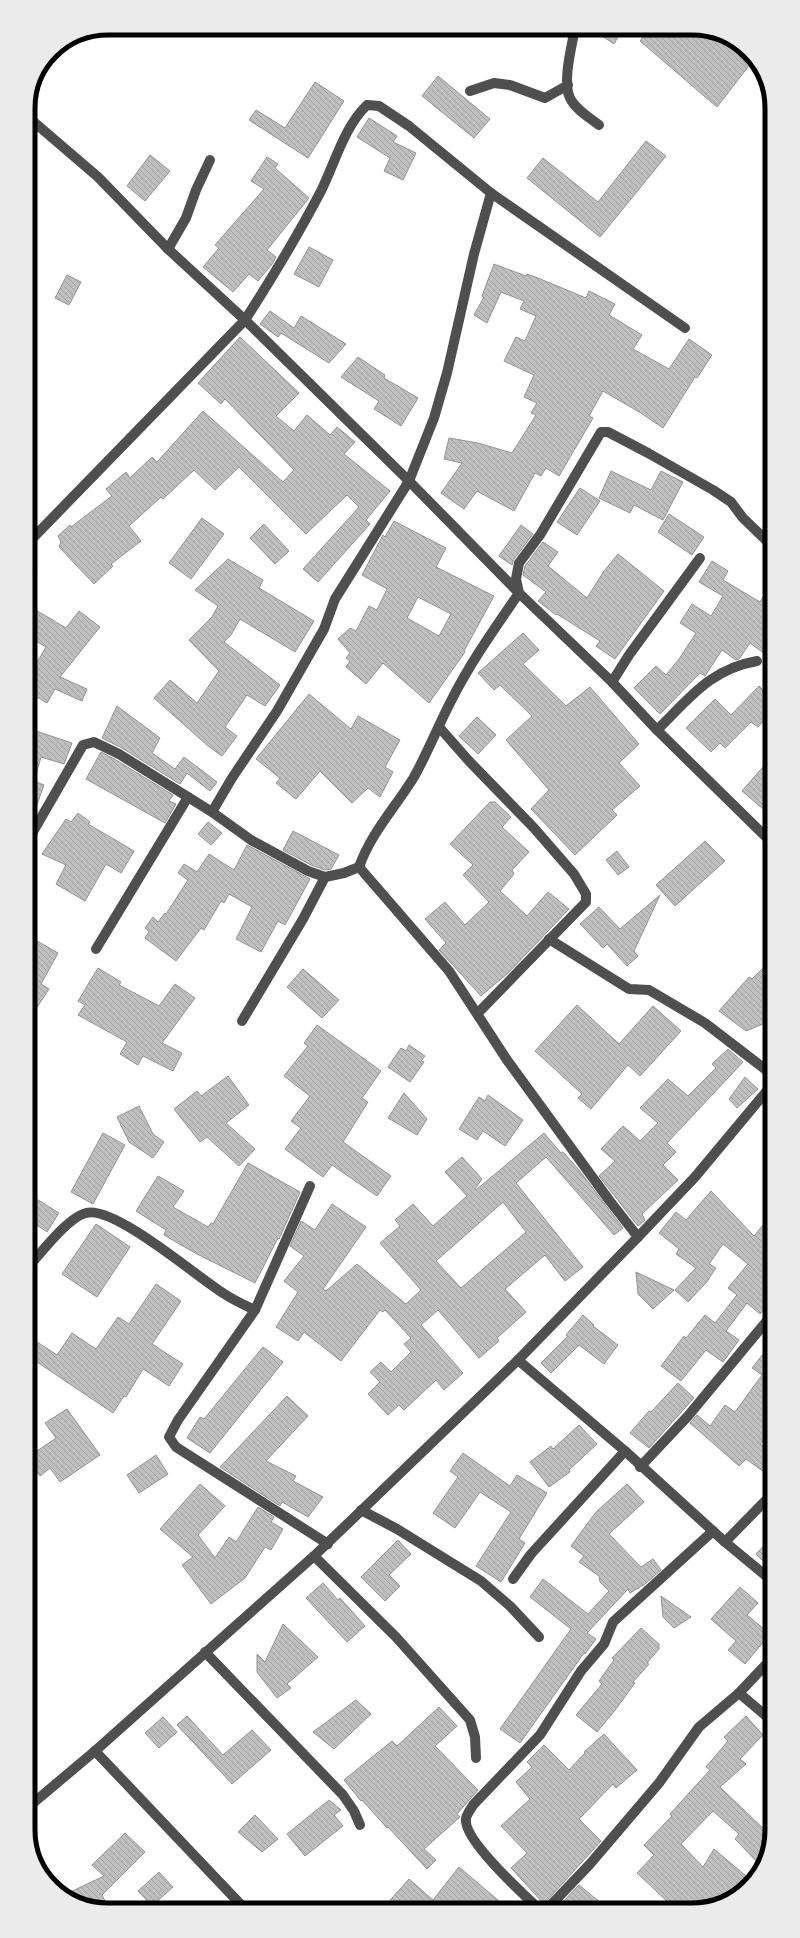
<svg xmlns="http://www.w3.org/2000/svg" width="800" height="1938" font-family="Ubuntu,sans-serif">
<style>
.building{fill:url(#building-back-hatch);stroke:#939393;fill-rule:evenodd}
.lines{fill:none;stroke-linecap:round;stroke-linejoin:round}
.minor{stroke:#4f4f4f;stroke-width:10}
.rim{fill:none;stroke:#000;stroke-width:5}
</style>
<defs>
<pattern id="building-back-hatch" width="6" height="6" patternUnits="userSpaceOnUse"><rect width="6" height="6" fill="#bfbfbf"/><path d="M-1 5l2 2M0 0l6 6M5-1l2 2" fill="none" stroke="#a2a2a2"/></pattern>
</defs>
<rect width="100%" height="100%" fill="#fff"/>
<!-- building -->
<g class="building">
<path d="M590 28H623L614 44Z"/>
<path d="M650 28H697L740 44 735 50 748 67 717 107 640 41Z"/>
<path d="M438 76 490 119 474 138 422 96Z"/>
<path d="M315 82 344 101 308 158 249 120 256 110 285 128Z"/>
<path d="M369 118 397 136 393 142 416 153 403 180 384 171 390 158 357 137Z"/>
<path d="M646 141 666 156 600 237 527 178 543 158 598 202Z"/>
<path d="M150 155 170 171 145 201 127 186Z"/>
<path d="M267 157 278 164 275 168 309 198 267 250 276 257 273 263 258 281 249 274 233 292 203 267 219 248 215 245 264 189 251 181Z"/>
<path d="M309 247 333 260 319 287 294 274Z"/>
<path d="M494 264 526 276 527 274 538 278 586 298 589 291 615 304 609 315 642 335 633 349 669 369 689 339 712 355 697 378 695 377 663 428 641 413 603 391 589 416 593 418 559 476 546 468 541 476 535 473 514 511 477 491 464 509 441 493 462 463 444 459 449 438 478 443 512 453 536 415 531 413 537 403 524 397 534 375 504 361 516 337 525 341 536 316 520 309 524 301 501 292 487 323 474 315 484 297 482 296Z"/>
<path d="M67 275 81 282 69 305 55 298Z"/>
<path d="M270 311 294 328 301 316 346 344 329 363 281 333 278 337 260 324Z"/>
<path d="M240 337 299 393 276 416 294 431 307 415 330 435 337 427 355 442 344 454 390 491 366 520 370 524 318 582 303 569 359 507 347 495 306 534 239 467 215 490 194 470 163 499 161 497 129 526 141 541 111 564 113 566 94 584 59 547 61 542 58 536 70 525 71 527 112 496 106 489 126 472 130 478 152 457 157 462 203 411 283 482 294 470 225 399 221 404 198 383Z"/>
<path d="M358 357 385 375 384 378 418 398 401 426 374 409 379 401 341 377Z"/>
<path d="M611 471 651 490 661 471 683 482 663 520 634 505 630 513 599 498Z"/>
<path d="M580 488 600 501 577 535 557 522Z"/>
<path d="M669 514 704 537 692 555 658 532Z"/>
<path d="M202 518 224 534 191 579 169 563Z"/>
<path d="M394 521 446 548 436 567 494 596 464 651 465 652 429 703 383 663 366 684 346 667 350 661 346 658 350 653 338 639 350 628 356 631 369 606 377 610 387 589 362 575 383 535 385 537ZM418 597 451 614 439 636 407 618Z"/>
<path d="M264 524 289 551 275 564 250 538Z"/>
<path d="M521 525 533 534 514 559 512 565 499 556Z"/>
<path d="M543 542 558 552 548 566 587 598 604 571 618 554 664 591 615 659 596 646 600 641 557 614 556 615 538 601 546 592 523 575 525 566Z"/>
<path d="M228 559 263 580 259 588 314 621 295 652 240 619 231 635 224 642 280 685 265 706 247 695 225 727 237 736 222 756 208 746 154 698 170 680 197 703 219 671 189 640 212 617 218 606 195 590Z"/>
<path d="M712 561 728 571 723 580 760 602 769 587V657L750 643 739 659 736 660 722 650 705 676 700 673 660 714 634 688 656 666 666 675 679 659 696 633 680 623 692 604 711 616 723 596 699 582Z"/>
<path d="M29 606 66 628 79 611 100 627 60 677 87 689 82 701 55 689 47 703 30 693 29 676 46 647 29 637Z"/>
<path d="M523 633 539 650 523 664 566 706 590 687 639 744 619 763 640 786 612 810 617 815 575 855 531 809 549 790 506 740 532 716 500 685 494 690 478 673Z"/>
<path d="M759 686 769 696V715L758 727 751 722 725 748 720 743 711 752 686 728 715 699 731 715Z"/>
<path d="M309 694 351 729 358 716 400 740 385 767 393 772 380 797 368 788 352 803 320 771 296 799 276 783 280 778 256 759Z"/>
<path d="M117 706 160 738 152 753 175 769 184 757 217 782 210 791 187 773 180 784 122 748 102 738Z"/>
<path d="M477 717 496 735 478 754 459 736Z"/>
<path d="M30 729 72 743 64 764 41 757 34 781 44 785 31 821Z"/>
<path d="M101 752 116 760 173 795 169 801 176 804 165 823 86 779Z"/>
<path d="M769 760 770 815 742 791Z"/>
<path d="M490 802H495L511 817 502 827 529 852 512 870 514 874 500 891 527 916 548 892 569 909 508 973 481 996 439 950 446 943 425 919 445 902 465 925 489 902 463 875 473 865 450 844Z"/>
<path d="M78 813 90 822 88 824 134 851 121 873 106 864 85 901 56 884 66 865 42 854 66 819 71 822Z"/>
<path d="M208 822 222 833 211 845 198 834Z"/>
<path d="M293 831 339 855 331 869 325 870 311 865 283 850Z"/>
<path d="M705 841 725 861 675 906 656 885Z"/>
<path d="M247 845 310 879 285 925 278 921 261 952 236 939 252 907 229 894 224 903 221 901 204 930 201 928 176 961 145 938 149 932 145 928 153 917 158 922 165 913 166 914 188 880 178 873 184 864 197 872 209 854 234 870Z"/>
<path d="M617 851 629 867 618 875 606 860Z"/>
<path d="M660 895 634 951 638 956 627 966 607 944 603 948 580 924 599 907 620 929Z"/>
<path d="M30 937 58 953 41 984 49 989 30 1018Z"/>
<path d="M770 961V1021L746 1031 719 1011 749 977 752 979Z"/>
<path d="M98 968 121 982 119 985 159 1006 175 984 195 998 162 1043 182 1053 173 1071 143 1056 138 1065 120 1054 127 1042 78 1015 85 1005 78 1001Z"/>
<path d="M303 969 339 1000 322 1018 287 987Z"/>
<path d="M577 1005 619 1044 653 1006 681 1031 640 1076 628 1065 591 1109 578 1098 582 1094 535 1051Z"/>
<path d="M317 1025 381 1071 362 1098 368 1102 343 1142 391 1176 377 1196 332 1165 323 1177 285 1149 301 1128 291 1121 310 1096 284 1076 308 1046 304 1043Z"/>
<path d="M409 1045 425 1056 421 1061 424 1062 410 1082 388 1067 401 1048 406 1051Z"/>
<path d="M728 1049 743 1062 667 1143 676 1152 663 1165 678 1180 642 1214 645 1220 638 1226 599 1176 615 1161 601 1149 623 1126 640 1141 658 1123 640 1108 668 1079 688 1096 716 1068 712 1064Z"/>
<path d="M228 1076 249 1105 226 1123 255 1149 239 1166 207 1137 200 1142 174 1109 197 1091 201 1096Z"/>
<path d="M745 1077 758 1089 737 1108 729 1099Z"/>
<path d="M404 1093 427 1119 417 1135 388 1118Z"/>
<path d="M488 1095 523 1120 505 1146 483 1131 477 1140 459 1129 479 1097 485 1101Z"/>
<path d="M139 1106 153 1134 164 1142 153 1158 129 1142 117 1117Z"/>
<path d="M103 1133 125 1145 93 1204 71 1192Z"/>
<path d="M544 1133 561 1153 563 1152 579 1170 623 1228 614 1235 546 1157 516 1183 583 1267 565 1281 545 1255 505 1289 526 1312 497 1338 499 1341 479 1358 438 1310 421 1325 463 1373 444 1390 436 1380 404 1410 399 1405 388 1415 368 1394 380 1382 370 1372 381 1362 391 1372 411 1352 404 1344 411 1338 385 1310 383 1312 380 1310 341 1361 304 1332 298 1341 276 1327 298 1292 284 1281 304 1256 290 1246 301 1221 315 1230 332 1204 366 1227 323 1289 326 1291 357 1264 406 1304 421 1290 380 1243 400 1226 395 1220 413 1204 433 1226 467 1196 445 1172 462 1157 482 1179 475 1189 476 1190ZM503 1202 526 1232 461 1288 436 1261Z"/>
<path d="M248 1163 300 1192 279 1239 278 1238 255 1283 195 1253 164 1235 166 1230 136 1211 158 1176 184 1191 173 1207 208 1227 211 1223 213 1224Z"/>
<path d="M711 1191 754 1236 771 1215V1302L760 1314 747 1303 726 1331 739 1340 723 1362 706 1350 681 1381 661 1366 684 1336 686 1338 705 1315 715 1323 737 1295 728 1288 748 1264 723 1244 709 1264 716 1268 706 1283 688 1302 675 1290 696 1268 676 1254 679 1249 659 1233 676 1212 686 1220Z"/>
<path d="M35 1198 59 1213 47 1232 31 1221V1205Z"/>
<path d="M96 1224 130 1247 97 1297 62 1274Z"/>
<path d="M636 1272 674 1290 653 1309 638 1294Z"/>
<path d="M156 1284 181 1301 152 1344 183 1364 169 1386 143 1369 126 1397 124 1396 113 1413 31 1358V1338L57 1355 72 1333 96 1349 118 1317 129 1324Z"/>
<path d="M583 1315 594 1325 593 1326 618 1345 604 1364 579 1345 551 1373 541 1363 568 1336 566 1335Z"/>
<path d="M771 1344V1432L760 1444 771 1451V1477L746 1459 739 1466 690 1423 697 1415 710 1426 725 1405 735 1412 762 1375 752 1368Z"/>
<path d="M263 1347 283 1362 210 1453 187 1438 200 1417 204 1419Z"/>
<path d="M678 1383 694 1398 649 1448 630 1433 649 1411 651 1412Z"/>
<path d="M287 1396 308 1416 266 1461 296 1476 293 1481 323 1497 308 1517 282 1502 280 1506 220 1467Z"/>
<path d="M67 1409 100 1455 60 1482 50 1468 40 1476 31 1464V1455L56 1438 45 1423Z"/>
<path d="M579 1425 597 1444 569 1470 570 1472 549 1487 530 1462 551 1446 553 1449Z"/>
<path d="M463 1453 510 1486 517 1475 547 1493 519 1539 525 1543 501 1582 476 1566 511 1512 480 1492 455 1528 433 1513 458 1477 450 1471Z"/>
<path d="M156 1455 168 1474 139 1493 127 1475Z"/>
<path d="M200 1484 225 1506 198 1535 215 1558 229 1537 236 1542 258 1507 274 1517 271 1522 283 1529 271 1550 265 1547 245 1578 211 1604 182 1565 193 1557 160 1529Z"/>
<path d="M627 1484 644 1502 609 1534 641 1567 653 1559 661 1570 645 1584 630 1593 628 1589 587 1633 596 1639 585 1654 584 1653 520 1743 500 1729 571 1629 530 1597 543 1579 588 1614 609 1591 600 1582 599 1576 579 1562 584 1556 571 1546 596 1512Z"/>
<path d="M771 1538V1569L756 1554Z"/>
<path d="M398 1540 411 1554 389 1575 400 1586 385 1601 361 1577Z"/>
<path d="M323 1583 338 1600 340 1598 365 1626 347 1642 306 1598Z"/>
<path d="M740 1587 758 1603 747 1615 770 1634 745 1664 728 1650 736 1641 711 1619Z"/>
<path d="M661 1596 691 1617 674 1628 663 1617Z"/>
<path d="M283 1624 318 1657 287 1684 291 1688 277 1698 257 1672V1654L265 1662Z"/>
<path d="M641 1628 659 1644V1649L647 1663 649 1664 633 1682 635 1683 616 1709 597 1732 576 1715 602 1684 599 1681 614 1660 612 1658Z"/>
<path d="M356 1700 371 1714 334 1749 313 1732Z"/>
<path d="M439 1707 457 1726 435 1746 478 1790 457 1814 460 1817 424 1849 436 1860 427 1869 388 1827 387 1828 362 1800 361 1801 344 1780 392 1741 397 1746Z"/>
<path d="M187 1716 223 1755 252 1730 271 1750 232 1784 177 1725Z"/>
<path d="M746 1716 763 1735 740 1759 746 1764 720 1787 770 1835 760 1865 735 1839 739 1834 713 1811 681 1844 703 1867 714 1849 752 1881 718 1906H672L637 1873 654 1855 644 1845 672 1816 670 1814 710 1770 706 1767 728 1741 724 1737Z"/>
<path d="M163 1717 177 1732 159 1748 145 1733Z"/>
<path d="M604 1734 637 1770 616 1788 613 1784 579 1819 601 1841 544 1904 511 1868 527 1853 501 1826 530 1799 516 1782 532 1767 527 1762 544 1745 569 1770 585 1753 584 1752Z"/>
<path d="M329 1800 341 1810 334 1815 343 1826 305 1856 287 1834Z"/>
<path d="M255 1815 278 1839 262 1852 238 1832Z"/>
<path d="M125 1833 145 1852 102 1895 106 1903 104 1904 107 1910H103L64 1895 104 1876 92 1865Z"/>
<path d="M459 1867 506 1907 383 1908 409 1879 433 1900Z"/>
<path d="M159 1872 173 1887 152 1906 138 1891Z"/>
<path d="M579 1885 606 1907H558Z"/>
</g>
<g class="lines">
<!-- minor -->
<g class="minor">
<path d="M575 28C572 45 562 83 570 98 575 109 590 118 599 125"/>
<path d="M470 91 494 83 510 85 545 98 568 85"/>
<path d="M28 117 98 177 168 249 245 320 409 481 519 593 612 682 657 730 770 841"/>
<path d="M168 249 186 218 196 190 210 160"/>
<path d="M29 542 245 320C272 278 298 235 321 191 335 163 344 127 367 105L379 106 409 126 491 193 685 328"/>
<path d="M612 682 629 655 700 558"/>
<path d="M439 727 469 761 534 828 574 874 586 894V902L478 1013"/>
<path d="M657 730C689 699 710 669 757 661"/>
<path d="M212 812 232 778 277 711 324 629 335 599 409 481 434 418 447 373 474 254 491 193"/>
<path d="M30 837 83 745 94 742 119 754 212 812 251 840 308 871 325 877 344 873 359 867C371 833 395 808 414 777 428 752 438 726 451 701 470 663 495 628 519 593L516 579 519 563 540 535 601 432H608L648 453 713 490 731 502 743 518 769 543"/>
<path d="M359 867 449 971 507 1060 609 1200 638 1237"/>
<path d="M549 939 629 989 649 990 705 1023 770 1073"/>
<path d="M96 949 188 797"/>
<path d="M242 1021 303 919 325 877"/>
<path d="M310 1186 255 1310 178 1420 169 1437 176 1447 328 1544"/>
<path d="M31 1264C43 1250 69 1217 86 1213 114 1205 197 1277 223 1293 233 1300 244 1305 255 1310"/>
<path d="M518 1360 625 1451 725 1542 771 1580"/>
<path d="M640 1467 688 1416 771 1316"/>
<path d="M361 1510 397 1529 481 1581 510 1606 539 1637"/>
<path d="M725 1542 771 1495"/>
<path d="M314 1556 396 1637 470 1720 475 1737 476 1758"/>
<path d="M513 1579 531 1554 625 1451"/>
<path d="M205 1652 343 1795 354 1811 360 1825"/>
<path d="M739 1693 772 1721"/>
<path d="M95 1751 245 1909"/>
<path d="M32 1804 95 1751 314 1556 518 1360 638 1237 695 1177 770 1087"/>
<path d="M537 1907C522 1893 463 1839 466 1819 466 1815 471 1809 473 1805L540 1735 581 1671 604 1644 613 1622 713 1531"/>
<path d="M549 1907 590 1864 659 1783 699 1727 739 1693 772 1658"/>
</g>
</g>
<!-- crop -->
<path d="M0 0H800V1938H0ZM108 35H692A73 73 0 0 1 765 108V1830A73 73 0 0 1 692 1903H108A73 73 0 0 1 35 1830V108A73 73 0 0 1 108 35Z" fill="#ebebeb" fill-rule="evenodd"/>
<path class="rim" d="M108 35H692A73 73 0 0 1 765 108V1830A73 73 0 0 1 692 1903H108A73 73 0 0 1 35 1830V108A73 73 0 0 1 108 35Z"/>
</svg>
